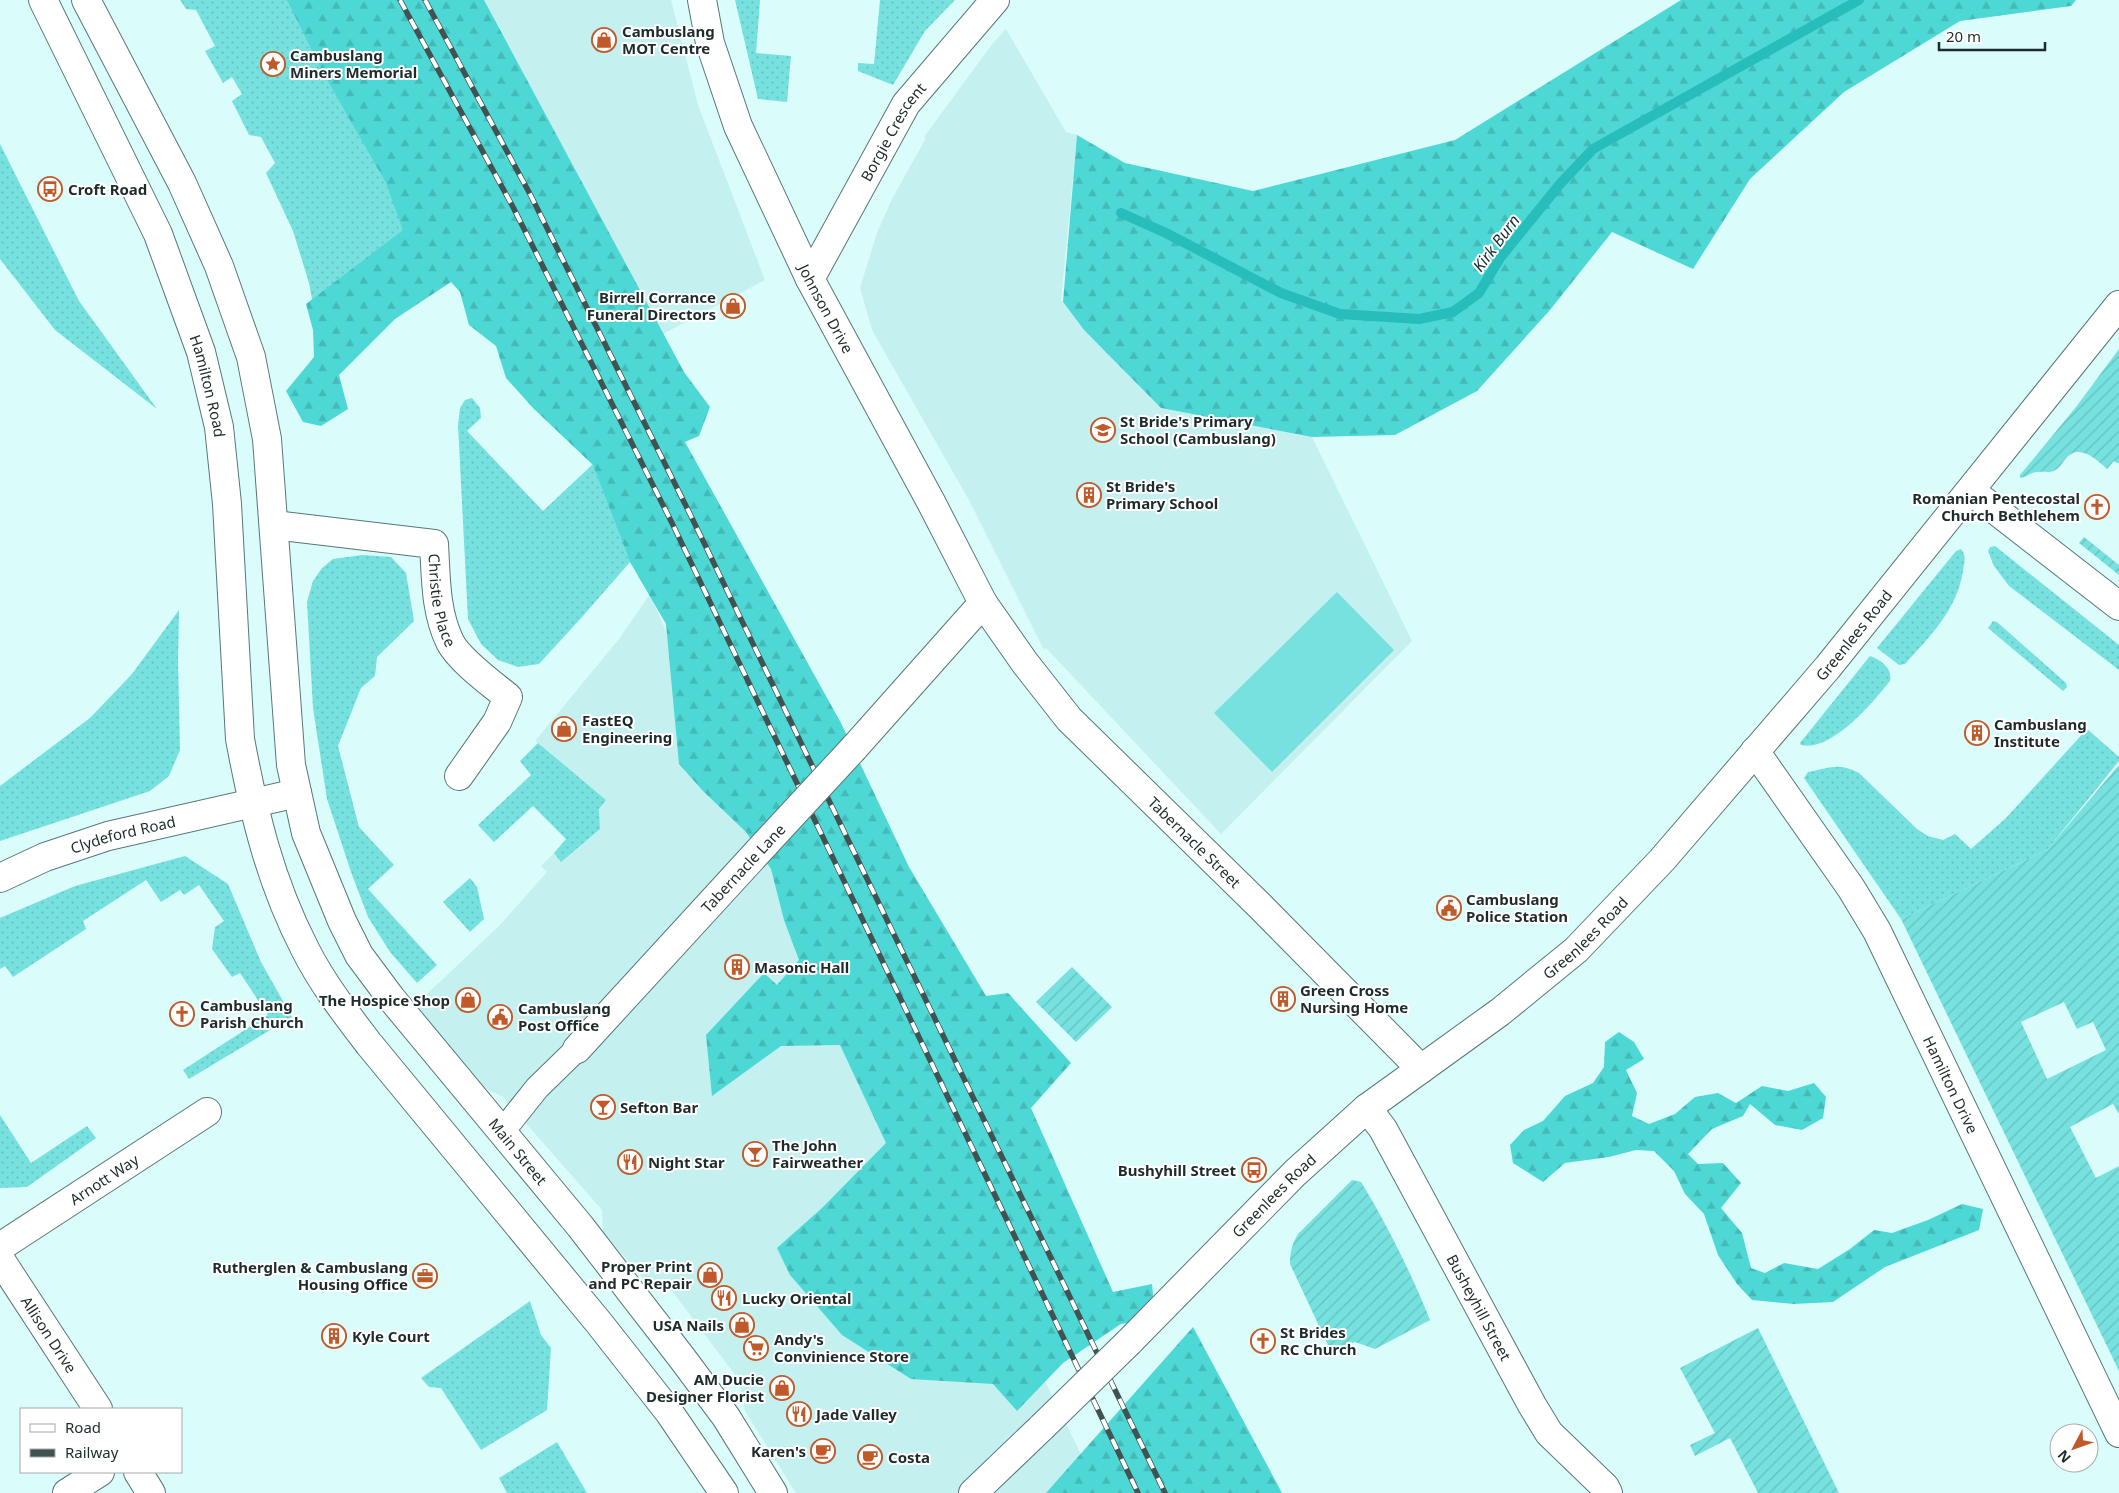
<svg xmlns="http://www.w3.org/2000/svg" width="2119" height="1493" font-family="'Noto Sans',sans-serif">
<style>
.built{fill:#c4f0ef}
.grass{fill:url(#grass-dots)}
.forest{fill:url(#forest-firs)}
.garden{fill:url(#garden-furrows);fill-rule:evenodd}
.pitch{fill:#76e1de}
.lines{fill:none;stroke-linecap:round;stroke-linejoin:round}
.stream{stroke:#27bdbb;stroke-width:10}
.pedestrian-casing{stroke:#587776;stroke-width:26}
.minor-casing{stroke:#587776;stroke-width:30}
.tertiary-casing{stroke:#587776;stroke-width:30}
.secondary-casing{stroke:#587776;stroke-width:30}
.primary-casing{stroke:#587776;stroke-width:30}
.pedestrian{stroke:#fff;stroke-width:24}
.minor{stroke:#fff;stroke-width:28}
.tertiary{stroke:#fff;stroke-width:28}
.secondary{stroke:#fff;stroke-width:28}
.primary{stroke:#fff;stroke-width:28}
.rail-casing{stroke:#415252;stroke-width:5.5}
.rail{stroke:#fff;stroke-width:4;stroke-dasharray:11;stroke-linecap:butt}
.minor-bridge-casing{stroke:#587776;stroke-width:30;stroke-linecap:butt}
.secondary-bridge-casing{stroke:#587776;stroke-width:30;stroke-linecap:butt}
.minor-bridge{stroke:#fff;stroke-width:28}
.secondary-bridge{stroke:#fff;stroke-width:28}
.labels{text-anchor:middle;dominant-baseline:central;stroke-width:4;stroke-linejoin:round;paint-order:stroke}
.poi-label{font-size:15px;font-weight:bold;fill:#1e2b2b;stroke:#fff;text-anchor:start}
.street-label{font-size:15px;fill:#1e2b2b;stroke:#fff}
.water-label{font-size:16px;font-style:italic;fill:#172f2e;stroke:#fff}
</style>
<defs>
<pattern id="grass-dots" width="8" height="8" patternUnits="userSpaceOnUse" patternTransform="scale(1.25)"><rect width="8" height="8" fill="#76e1de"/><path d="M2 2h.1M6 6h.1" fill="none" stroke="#66c1bf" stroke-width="1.8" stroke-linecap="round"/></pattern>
<pattern id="forest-firs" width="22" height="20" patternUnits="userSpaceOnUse" patternTransform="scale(1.25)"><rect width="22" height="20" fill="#4dd8d5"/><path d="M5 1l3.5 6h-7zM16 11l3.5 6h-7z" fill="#43bab7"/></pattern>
<pattern id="garden-furrows" width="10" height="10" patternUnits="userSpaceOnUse" patternTransform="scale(1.25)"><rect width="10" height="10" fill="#76e1de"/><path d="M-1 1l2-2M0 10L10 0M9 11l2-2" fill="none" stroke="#66c1bf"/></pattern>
</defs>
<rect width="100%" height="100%" fill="#dafdfb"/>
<!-- built -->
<g class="built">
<path d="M480 0H671L698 105 765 280 646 343Z"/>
<path d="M1006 29 1066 132 1077 135 1061 300 1084 330 1161 408 1312 437 1412 641 1221 834 1046 648 1044 650 970 502 872 330 860 288 877 233 892 199 926 138 924 137 993 43Z"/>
<path d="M650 594 701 714 974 1237 1100 1493H796L745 1411 739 1380 666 1283 646 1282 603 1232 602 1210 503 1097 471 1081 409 1011 499 926 547 872 541 866 554 853 561 861 600 829 599 809 606 800 535 741 619 639Z"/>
</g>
<!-- grass -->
<g class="grass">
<path d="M180 0H288L406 195 421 255 315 315 309 283 293 231 266 173 275 163 261 137 249 135 232 101 242 94 232 77 223 83 205 51 215 46 196 10 186 9Z"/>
<path d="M735 0H760L756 53 791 56 787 102 758 99Z"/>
<path d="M880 0H955L925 31 893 85 858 71V63L874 64Z"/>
<path d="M0 144 79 301 157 409 55 330 0 259Z"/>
<path d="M472 398 480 408 481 418 467 431 543 511 593 464 630 562 582 617 539 664 518 667 498 660 481 644 468 619 458 425 460 408 465 400Z"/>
<path d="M1995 546 2119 645V670L2009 586 1994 566 1988 551 1990 547Z"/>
<path d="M1961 549C1967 556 1964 563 1963 571 1957 610 1930 636 1905 664L1899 665 1877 648 1956 551Z"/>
<path d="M362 555 391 557 406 573 414 621 377 657 375 676 361 688 338 746 359 827 394 865 368 889 437 965 417 983 390 952 368 917 351 872 327 799 313 708 307 602 313 581 322 568 333 559Z"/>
<path d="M179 610 178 660 180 750 169 776 150 791 0 841V786L90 718 132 674Z"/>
<path d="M1993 621 1997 622 2066 683 2067 687 2063 691 1988 628Z"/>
<path d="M1870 656C1880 659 1893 669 1890 681 1873 702 1832 752 1801 745L1800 743Z"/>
<path d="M2087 729 2119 757V761L2047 850 1901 919 1804 778 1808 772C1830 768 1838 762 1859 773L1917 829 1928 836 1943 840 1955 834 1971 849 2006 818Z"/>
<path d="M538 743 606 800 599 809 600 829 561 862 554 853 566 839 533 806 494 842 478 825 531 775 520 761Z"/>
<path d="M185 856 228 884 261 962 292 1017 189 1079 183 1070 268 1015 240 973 232 977 212 949 215 927 224 921 199 885 184 895 180 890 161 902 146 880 83 921 86 929 13 977 5 966 0 969V918L75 886Z"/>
<path d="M470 878 477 887 484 919 470 932 443 902Z"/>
<path d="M0 1115 31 1163 87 1126 96 1138 27 1187 0 1188Z"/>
<path d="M530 1301 541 1335 551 1348 547 1410 481 1450 441 1388 429 1387 421 1378Z"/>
<path d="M557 1442 587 1493H507L499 1478Z"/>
</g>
<!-- forest -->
<g class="forest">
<path d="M287 0H484L684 372 710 407 699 436 685 442 841 723 909 867 986 996 1008 993 1071 1063 1031 1108 1113 1292 1152 1284 1154 1304 1140 1321 1121 1324 1063 1363 1017 1411 993 1384 911 1379 842 1335 790 1275 777 1248 822 1208 886 1143 840 1045 781 1046 712 1096 706 1035 764 973 777 985 799 960 784 920 771 869 746 832 703 791 679 764 666 624 630 562 593 465 534 409 506 378 496 346 469 325 460 292 451 282 395 319 339 375 348 409 321 426 303 422 286 391 314 357 313 330 306 304 403 230 386 183 321 69Z"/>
<path d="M1681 0H2076L2071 6 1960 21 1844 92 1750 179 1693 269 1612 232 1550 310 1477 391 1395 435 1312 437 1161 408 1084 330 1063 302 1077 135 1125 163 1253 191 1455 140Z"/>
<path d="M1619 1032 1634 1042 1644 1059 1626 1070 1637 1093 1632 1116 1649 1124 1675 1114 1695 1097 1718 1093 1736 1103 1762 1086 1788 1091 1814 1083 1826 1097 1823 1118 1802 1130 1775 1125 1750 1104 1743 1116 1712 1129 1688 1154 1698 1164 1723 1163 1741 1183 1721 1208 1742 1233 1751 1268 1765 1273 1784 1263 1818 1269 1850 1249 1874 1230 1892 1233 1928 1220 1962 1204 1983 1209 1979 1230 1885 1267 1833 1302 1794 1304 1752 1300 1737 1284 1718 1255 1704 1214 1685 1194 1674 1171 1654 1151 1636 1150 1609 1157 1565 1163 1543 1182 1513 1163 1510 1145 1524 1130 1543 1121 1565 1096 1593 1083 1604 1067 1605 1042Z"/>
<path d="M1193 1327 1282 1493H1046Z"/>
</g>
<!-- garden -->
<g class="garden">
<path d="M2119 349V464L2114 461 2107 469C2097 460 2080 444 2067 457 2063 461 2061 466 2057 469 2050 474 2045 471 2038 472 2031 472 2027 477 2020 478V475L2076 407Z"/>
<path d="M2084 537 2119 565V575L2079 543Z"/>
<path d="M2119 765V1114L2113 1104 2070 1127 2096 1178 2119 1166V1371L1901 919 2047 850ZM2064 1002 2077 1029 2093 1022 2106 1050 2047 1079 2021 1022Z"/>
<path d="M1072 967 1112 1007 1076 1042 1036 1002Z"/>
<path d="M1352 1180 1361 1182C1387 1224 1412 1275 1430 1320L1375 1349 1355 1342 1334 1350 1328 1345 1290 1264C1290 1252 1292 1244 1298 1234Z"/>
<path d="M1758 1328 1839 1493H1758L1730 1438 1695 1456 1690 1445 1715 1433 1680 1368Z"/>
</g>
<!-- pitch -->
<path class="pitch" d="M1337 592 1394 650 1272 772 1214 713Z"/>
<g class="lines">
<!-- stream -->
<path class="stream" d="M1121 213 1166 233 1281 293 1340 314 1419 319 1453 312 1479 293 1500 258 1560 184 1593 149 1859 0"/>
<defs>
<path id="pedestrian" d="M502 1132 537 1088 577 1049"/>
<g id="minor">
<path id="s1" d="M702 0 710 43 738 126 810 279 931 502 983 603 1025 663 1069 719 1259 905 1421 1069"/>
<path id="s2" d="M810 279 906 104 995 0"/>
<path d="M1971 491 2119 606"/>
<path id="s3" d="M274 525 434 544C436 577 435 611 450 642 459 660 492 684 508 697L497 722 459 776"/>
<path d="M854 748 983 603"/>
<path id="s4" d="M1755 751 1851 888 1877 931 2119 1433"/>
<path d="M577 1049 766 843"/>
<path id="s5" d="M1367 1108 1383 1129 1532 1405 1549 1433 1605 1487 1608 1493"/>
<path id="s6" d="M0 1247 207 1112"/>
<path id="s7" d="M0 1259 98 1409"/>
<path d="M138 1472 151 1493"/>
<path d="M67 1493 100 1472"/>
</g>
<g id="tertiary">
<path id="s8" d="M0 878 45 857 108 836 297 793"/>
</g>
<g id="secondary">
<path id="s9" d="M1129 1342 1295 1173 1367 1108 1500 1012 1576 950 1662 860 1828 667 2119 305"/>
<path d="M973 1493 1042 1427"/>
</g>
<g id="primary">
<path id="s10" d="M43 0 158 234 201 352 219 427 227 504 240 739C254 814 270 881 305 949 322 983 346 1014 369 1044L599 1323 669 1412 724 1493"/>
<path id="s11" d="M86 0 182 183 219 266 251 357 267 439 291 765 306 833 342 921 359 955 391 998 580 1226 682 1358 726 1417 773 1493"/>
</g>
</defs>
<!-- pedestrian casing -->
<use href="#pedestrian" class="pedestrian-casing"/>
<!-- minor casing -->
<use href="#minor" class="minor-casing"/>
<!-- tertiary casing -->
<use href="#tertiary" class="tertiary-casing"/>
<!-- secondary casing -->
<use href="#secondary" class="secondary-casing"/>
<!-- primary casing -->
<use href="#primary" class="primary-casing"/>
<!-- pedestrian -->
<use href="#pedestrian" class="pedestrian"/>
<!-- minor -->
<use href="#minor" class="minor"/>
<!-- tertiary -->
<use href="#tertiary" class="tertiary"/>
<!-- secondary -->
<use href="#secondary" class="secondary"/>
<!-- primary -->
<use href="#primary" class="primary"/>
<defs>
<g id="rail">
<path d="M400 0 513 207 672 523 1138 1493"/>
<path d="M425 0 530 194 690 514 1165 1493"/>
</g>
</defs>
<!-- rail casing -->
<use href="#rail" class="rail-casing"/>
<!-- rail -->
<use href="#rail" class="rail"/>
<defs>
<path id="minor-bridge" d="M766 843 854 748"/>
<path id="secondary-bridge" d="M1042 1427 1129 1342"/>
</defs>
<!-- minor-bridge casing -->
<use href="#minor-bridge" class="minor-bridge-casing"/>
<!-- secondary-bridge casing -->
<use href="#secondary-bridge" class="secondary-bridge-casing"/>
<!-- minor-bridge -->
<use href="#minor-bridge" class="minor-bridge"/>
<!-- secondary-bridge -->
<use href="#secondary-bridge" class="secondary-bridge"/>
</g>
<!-- icons -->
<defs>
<symbol id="shop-ring" viewBox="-11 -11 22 22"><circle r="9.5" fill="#fff" stroke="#bf5a2a" stroke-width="1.5"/><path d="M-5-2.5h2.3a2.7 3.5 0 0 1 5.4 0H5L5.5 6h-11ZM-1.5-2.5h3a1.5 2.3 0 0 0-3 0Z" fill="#bf5a2a"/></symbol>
<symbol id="sight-ring" viewBox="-11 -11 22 22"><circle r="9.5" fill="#fff" stroke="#bf5a2a" stroke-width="1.5"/><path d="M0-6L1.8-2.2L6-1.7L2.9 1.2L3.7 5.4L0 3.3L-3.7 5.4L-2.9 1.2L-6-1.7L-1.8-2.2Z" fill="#bf5a2a"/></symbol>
<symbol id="bus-ring" viewBox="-11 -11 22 22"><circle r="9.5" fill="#fff" stroke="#bf5a2a" stroke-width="1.5"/><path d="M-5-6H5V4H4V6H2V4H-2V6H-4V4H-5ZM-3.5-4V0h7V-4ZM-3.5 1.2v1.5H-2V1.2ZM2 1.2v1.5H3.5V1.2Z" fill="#bf5a2a"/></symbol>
<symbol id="school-ring" viewBox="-11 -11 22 22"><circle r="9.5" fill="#fff" stroke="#bf5a2a" stroke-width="1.5"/><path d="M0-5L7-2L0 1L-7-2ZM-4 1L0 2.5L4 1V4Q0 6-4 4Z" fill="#bf5a2a"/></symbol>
<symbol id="building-ring" viewBox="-11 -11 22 22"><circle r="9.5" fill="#fff" stroke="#bf5a2a" stroke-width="1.5"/><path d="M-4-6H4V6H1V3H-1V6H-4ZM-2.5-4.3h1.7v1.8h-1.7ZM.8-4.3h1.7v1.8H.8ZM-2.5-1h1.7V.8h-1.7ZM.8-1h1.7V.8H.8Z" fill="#bf5a2a"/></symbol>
<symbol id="church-ring" viewBox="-11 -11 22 22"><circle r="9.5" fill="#fff" stroke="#bf5a2a" stroke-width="1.5"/><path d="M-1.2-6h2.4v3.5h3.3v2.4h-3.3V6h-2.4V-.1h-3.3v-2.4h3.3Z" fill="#bf5a2a"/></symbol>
<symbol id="civic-ring" viewBox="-11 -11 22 22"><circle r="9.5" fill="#fff" stroke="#bf5a2a" stroke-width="1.5"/><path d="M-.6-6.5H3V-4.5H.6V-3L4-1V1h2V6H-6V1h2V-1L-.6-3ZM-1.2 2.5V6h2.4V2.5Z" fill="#bf5a2a"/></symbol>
<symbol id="bar-ring" viewBox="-11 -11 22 22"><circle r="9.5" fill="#fff" stroke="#bf5a2a" stroke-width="1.5"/><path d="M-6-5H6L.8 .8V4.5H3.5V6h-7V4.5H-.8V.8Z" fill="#bf5a2a"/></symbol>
<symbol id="restaurant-ring" viewBox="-11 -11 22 22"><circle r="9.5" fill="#fff" stroke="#bf5a2a" stroke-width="1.5"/><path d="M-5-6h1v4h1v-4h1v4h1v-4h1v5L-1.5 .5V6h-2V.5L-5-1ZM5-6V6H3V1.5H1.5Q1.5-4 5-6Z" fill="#bf5a2a"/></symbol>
<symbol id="office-ring" viewBox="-11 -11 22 22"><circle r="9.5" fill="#fff" stroke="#bf5a2a" stroke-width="1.5"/><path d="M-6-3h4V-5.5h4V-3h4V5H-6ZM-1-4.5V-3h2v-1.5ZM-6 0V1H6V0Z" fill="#bf5a2a"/></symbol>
<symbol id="supermarket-ring" viewBox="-11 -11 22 22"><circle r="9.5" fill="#fff" stroke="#bf5a2a" stroke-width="1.5"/><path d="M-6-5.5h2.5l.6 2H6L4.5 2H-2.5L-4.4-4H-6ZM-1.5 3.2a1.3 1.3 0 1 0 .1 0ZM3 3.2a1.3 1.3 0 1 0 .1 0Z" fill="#bf5a2a"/></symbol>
<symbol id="cafe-ring" viewBox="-11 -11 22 22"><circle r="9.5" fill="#fff" stroke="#bf5a2a" stroke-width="1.5"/><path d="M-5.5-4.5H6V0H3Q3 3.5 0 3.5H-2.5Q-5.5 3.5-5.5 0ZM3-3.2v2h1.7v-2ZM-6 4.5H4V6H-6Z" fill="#bf5a2a"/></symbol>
</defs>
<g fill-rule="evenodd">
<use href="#shop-ring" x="590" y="26" width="28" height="28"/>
<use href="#sight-ring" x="259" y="50" width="28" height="28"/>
<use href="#bus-ring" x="36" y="175" width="28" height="28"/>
<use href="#shop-ring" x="719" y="292" width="28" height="28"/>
<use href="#school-ring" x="1089" y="416" width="28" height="28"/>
<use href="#building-ring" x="1075" y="481" width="28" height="28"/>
<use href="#church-ring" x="2083" y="493" width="28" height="28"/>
<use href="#shop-ring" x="550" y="715" width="28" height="28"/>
<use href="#building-ring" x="1963" y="719" width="28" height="28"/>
<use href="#civic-ring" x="1435" y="894" width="28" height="28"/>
<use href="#building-ring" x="723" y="953" width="28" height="28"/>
<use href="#building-ring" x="1269" y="985" width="28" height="28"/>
<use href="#shop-ring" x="454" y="986" width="28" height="28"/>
<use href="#church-ring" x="168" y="1000" width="28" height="28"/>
<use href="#civic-ring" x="486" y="1003" width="28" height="28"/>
<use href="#bar-ring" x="589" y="1093" width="28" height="28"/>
<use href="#bar-ring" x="741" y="1140" width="28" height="28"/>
<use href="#restaurant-ring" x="616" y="1148" width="28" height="28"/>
<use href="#bus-ring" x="1240" y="1156" width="28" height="28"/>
<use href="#shop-ring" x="696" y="1261" width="28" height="28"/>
<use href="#office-ring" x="411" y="1262" width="28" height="28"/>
<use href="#restaurant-ring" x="710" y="1284" width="28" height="28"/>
<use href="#shop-ring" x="728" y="1311" width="28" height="28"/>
<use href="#building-ring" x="320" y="1322" width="28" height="28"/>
<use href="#church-ring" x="1249" y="1327" width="28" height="28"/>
<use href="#supermarket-ring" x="742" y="1334" width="28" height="28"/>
<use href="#shop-ring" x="768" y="1374" width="28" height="28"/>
<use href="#restaurant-ring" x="785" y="1400" width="28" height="28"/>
<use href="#cafe-ring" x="809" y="1437" width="28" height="28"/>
<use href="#cafe-ring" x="856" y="1443" width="28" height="28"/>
</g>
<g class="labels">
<!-- poi labels -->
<g class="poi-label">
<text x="622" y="31">Cambuslang<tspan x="622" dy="17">MOT Centre</tspan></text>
<text x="290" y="55">Cambuslang<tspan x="290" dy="17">Miners Memorial</tspan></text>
<text x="68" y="189">Croft Road</text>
<text x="716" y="297" text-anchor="end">Birrell Corrance<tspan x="716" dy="17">Funeral Directors</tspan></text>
<text x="1120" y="421">St Bride's Primary<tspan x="1120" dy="17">School (Cambuslang)</tspan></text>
<text x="1106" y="486">St Bride's<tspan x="1106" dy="17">Primary School</tspan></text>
<text x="2080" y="498" text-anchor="end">Romanian Pentecostal<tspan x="2080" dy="17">Church Bethlehem</tspan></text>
<text x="582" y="720">FastEQ<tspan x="582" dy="17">Engineering</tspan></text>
<text x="1994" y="724">Cambuslang<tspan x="1994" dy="17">Institute</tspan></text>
<text x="1466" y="899">Cambuslang<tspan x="1466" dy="17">Police Station</tspan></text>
<text x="754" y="967">Masonic Hall</text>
<text x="1300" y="990">Green Cross<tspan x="1300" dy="17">Nursing Home</tspan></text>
<text x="450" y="1000" text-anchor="end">The Hospice Shop</text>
<text x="200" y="1005">Cambuslang<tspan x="200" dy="17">Parish Church</tspan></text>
<text x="518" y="1008">Cambuslang<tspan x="518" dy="17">Post Office</tspan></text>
<text x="620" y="1107">Sefton Bar</text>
<text x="772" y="1145">The John<tspan x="772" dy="17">Fairweather</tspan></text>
<text x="648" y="1162">Night Star</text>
<text x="1236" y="1170" text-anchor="end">Bushyhill Street</text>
<text x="692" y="1266" text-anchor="end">Proper Print<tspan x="692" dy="17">and PC Repair</tspan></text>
<text x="408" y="1267" text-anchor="end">Rutherglen &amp; Cambuslang<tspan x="408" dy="17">Housing Office</tspan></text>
<text x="742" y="1298">Lucky Oriental</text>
<text x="724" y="1325" text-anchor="end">USA Nails</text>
<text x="1280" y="1332">St Brides<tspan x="1280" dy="17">RC Church</tspan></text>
<text x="352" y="1336">Kyle Court</text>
<text x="774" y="1339">Andy's<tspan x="774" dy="17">Convinience Store</tspan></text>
<text x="764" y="1379" text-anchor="end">AM Ducie<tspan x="764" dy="17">Designer Florist</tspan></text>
<text x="816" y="1414">Jade Valley</text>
<text x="806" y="1451" text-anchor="end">Karen's</text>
<text x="888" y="1457">Costa</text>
</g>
<!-- street labels -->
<g class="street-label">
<text stroke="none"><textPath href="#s2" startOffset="169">Borgie Crescent</textPath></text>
<text stroke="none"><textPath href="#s1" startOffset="334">Johnson Drive</textPath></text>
<text stroke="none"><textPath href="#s10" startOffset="421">Hamilton Road</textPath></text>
<text stroke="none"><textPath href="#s3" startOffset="218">Christie Place</textPath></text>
<text stroke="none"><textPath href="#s9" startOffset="1016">Greenlees Road</textPath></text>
<text stroke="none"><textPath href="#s8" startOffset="131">Clydeford Road</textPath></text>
<text stroke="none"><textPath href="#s1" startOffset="988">Tabernacle Street</textPath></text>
<text transform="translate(743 868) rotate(-47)">Tabernacle Lane</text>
<text stroke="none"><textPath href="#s9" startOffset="611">Greenlees Road</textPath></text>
<text stroke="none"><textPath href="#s4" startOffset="388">Hamilton Drive</textPath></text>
<text stroke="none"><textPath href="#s11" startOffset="1260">Main Street</textPath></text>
<text stroke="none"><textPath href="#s6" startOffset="124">Arnott Way</textPath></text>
<text stroke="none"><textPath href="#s9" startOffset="206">Greenlees Road</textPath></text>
<text stroke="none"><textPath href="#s5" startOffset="229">Busheyhill Street</textPath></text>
<text stroke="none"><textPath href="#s7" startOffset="90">Allison Drive</textPath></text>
</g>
<!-- water labels -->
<g class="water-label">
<text transform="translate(1496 243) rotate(-53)">Kirk Burn</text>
</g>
</g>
<!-- legend -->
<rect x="20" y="1408" width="162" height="65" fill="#ffffff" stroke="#a5aaaa"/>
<rect x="30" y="1424" width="25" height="8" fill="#ffffff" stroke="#a5aaaa"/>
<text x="65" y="1433" font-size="15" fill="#1e2b2b">Road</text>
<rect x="30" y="1449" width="25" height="8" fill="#415252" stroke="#a5aaaa"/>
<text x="65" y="1458" font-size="15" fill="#1e2b2b">Railway</text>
<!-- north arrow -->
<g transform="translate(2074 1448) rotate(229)"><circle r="24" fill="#ffffff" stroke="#a5aaaa"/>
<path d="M0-4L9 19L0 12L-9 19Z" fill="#bf5a2a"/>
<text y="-8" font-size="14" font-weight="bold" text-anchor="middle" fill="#1e2b2b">N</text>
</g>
<!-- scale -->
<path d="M1939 42v8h106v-8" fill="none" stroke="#1e2b2b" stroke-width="2.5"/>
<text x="1946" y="42" font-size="15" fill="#1e2b2b" stroke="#ffffff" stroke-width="4" paint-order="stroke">20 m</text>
</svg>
